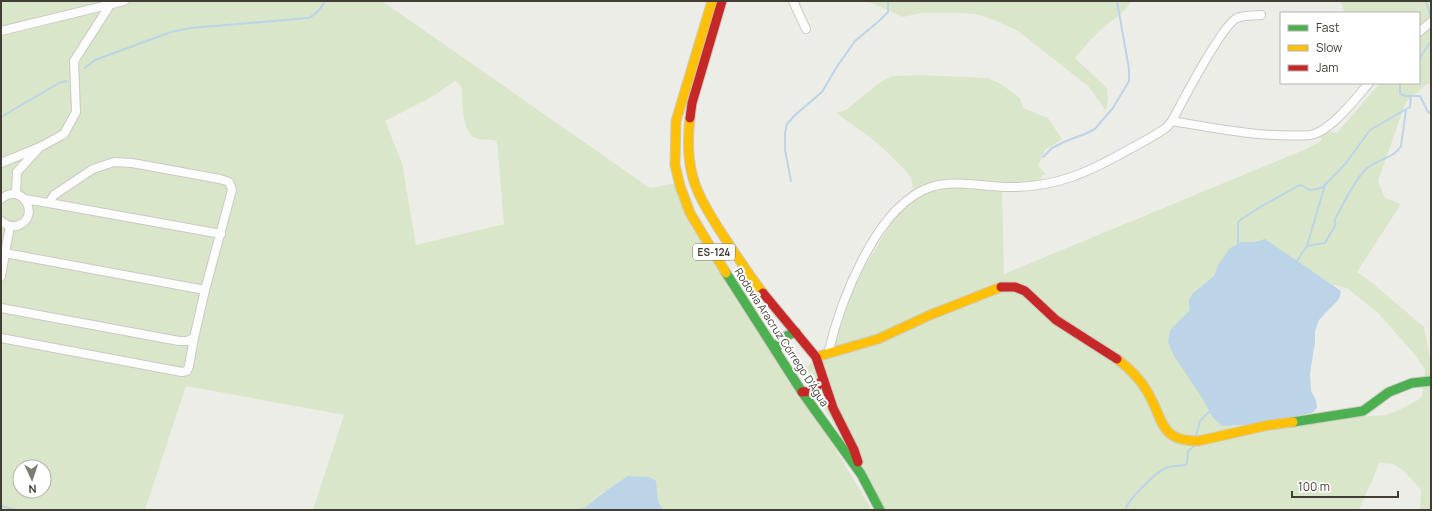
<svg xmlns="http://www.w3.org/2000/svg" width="1432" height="511" font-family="Manrope,sans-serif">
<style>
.green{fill:#dae6ca;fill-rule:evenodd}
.water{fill:#bcd4e7}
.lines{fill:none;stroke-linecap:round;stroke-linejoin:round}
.stream{stroke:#bcd4e7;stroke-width:2}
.street-casing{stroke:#cac9c4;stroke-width:10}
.fast-casing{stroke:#ccc9bf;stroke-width:11}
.slow-casing{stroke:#ccc9bf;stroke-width:11}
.jam-casing{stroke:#ccc9bf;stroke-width:11}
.street{stroke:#fcfcfc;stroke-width:8}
.fast{stroke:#4caf50;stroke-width:9}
.slow{stroke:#ffc107;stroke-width:9}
.jam{stroke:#c62828;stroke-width:9}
.labels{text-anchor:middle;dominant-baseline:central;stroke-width:4;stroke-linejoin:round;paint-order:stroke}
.shield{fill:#fff;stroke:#7b7872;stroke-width:1}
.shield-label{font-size:10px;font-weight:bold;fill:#423e35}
.street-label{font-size:11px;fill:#423e35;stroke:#fff}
</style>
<rect width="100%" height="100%" fill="#edede8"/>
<!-- green -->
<g class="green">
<path d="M1 1H382L650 188 676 183 872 510H663L658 501 656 486 649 477 628 476 615 486 600 494 587 507V510H313L344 415 186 386 145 510H1ZM455 81 461 86C463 100 461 133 476 138 482 141 490 139 497 141L504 224 416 245 402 163 385 121 432 97ZM20 467H44V491H20Z"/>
<path d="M867 1H1131C1125 14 1111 20 1101 30 1092 38 1083 48 1075 58L1107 88 1108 99 1106 111 1089 87 1018 31 992 19 976 14 955 13H922L903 17Z"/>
<path d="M1340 1H1431V84H1427L1406 102 1378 181 1385 198 1401 204 1357 272 1370 281 1424 327 1431 363V510H1420L1421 490 1403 470 1393 464 1379 463C1374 479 1365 494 1359 510H886L801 370 819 358 823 352 843 301 913 188 911 178 902 167 885 150 867 135 836 113 846 110 879 83 892 76 918 75 988 78 1001 84 1020 98 1023 108 1048 118 1062 139 1045 150 1038 166 1047 175H1043C1031 192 1022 195 1002 187L1004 274 1306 149 1321 141 1320 130 1337 133 1380 83H1419V13H1345ZM1259 240 1333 285 1347 288 1378 313 1416 356 1425 370 1422 396 1418 400 1397 411 1385 415 1235 426H1222L1213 418 1170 330 1190 310 1193 293 1214 276 1218 265 1242 242H1254Z"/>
</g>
<!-- water -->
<g class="water">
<path d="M1265 239 1315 273 1341 291 1339 299 1319 320 1315 331V342L1310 374 1311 391 1316 400 1317 408 1312 413 1250 425 1222 426 1213 418 1204 401 1174 356 1168 342 1170 330 1190 310 1189 305V300L1193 293 1214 276 1218 265 1230 248 1242 242H1254Z"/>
<path d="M628 476 649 477 656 481 658 501 663 510H587L586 507C599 495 613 486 628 476Z"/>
</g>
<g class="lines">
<!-- stream -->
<g class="stream">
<path d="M1426 1 1431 18"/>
<path d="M1419 59 1431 41"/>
<path d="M85 68 95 60 171 32 190 28 309 18C316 14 321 9 325 1"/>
<path d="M1400 83V94L1406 96H1420L1428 112 1431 113"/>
<path d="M1 117 59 83 67 81"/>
<path d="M1043 157 1052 148 1066 141 1085 134 1095 129 1099 124 1113 108 1129 81V69L1117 1"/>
<path d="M791 181 785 150V133L787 124 795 115 822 92 836 68 855 41 879 21 888 12V1"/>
<path d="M1431 187V194"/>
<path d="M1238 246V223L1240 220 1262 206 1298 186 1301 185 1310 190 1317 189 1323 187 1346 163 1370 130 1410 107 1411 96"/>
<path d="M1307 246 1325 243 1335 226V219C1344 203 1352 184 1365 170 1375 159 1393 160 1401 146L1406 110"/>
<path d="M1296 262 1307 246 1325 185"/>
<path d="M1196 436 1200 421 1210 411"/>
<path d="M1 506 17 510"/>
<path d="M577 510 589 508"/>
<path d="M1125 510C1128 500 1156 472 1166 468 1172 465 1180 467 1187 464L1188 451 1194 446"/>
</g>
<defs>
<g id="street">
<path d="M793 1 806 29"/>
<path d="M1 31 124 1"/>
<path d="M1419 32 1431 22"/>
<path d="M1172 121C1219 129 1264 138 1311 135 1331 131 1356 98 1369 83"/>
<path d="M1 163 40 147 64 134 76 112 74 61 110 5 111 1"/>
<path d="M16 194 17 172 38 149"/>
<path d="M1 199C22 181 41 216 19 225 12 228 6 225 1 221"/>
<path d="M24 199 49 203"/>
<path d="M1 276 10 226"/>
<path d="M205 290 232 190 229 182 220 179 132 163 114 162 93 169 54 195 49 203 221 234"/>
<path d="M1 308 179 341H187L194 338 205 290 5 253"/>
<path d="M1 338 182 372 187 371 189 366 194 338"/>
<path d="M828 354C840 302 876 205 931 187 956 179 983 187 1009 187 1055 188 1089 172 1128 150 1141 143 1155 136 1167 127L1172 121C1182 102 1222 25 1237 18 1244 15 1254 16 1261 15"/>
</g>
<g id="fast">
<path d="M726 273 802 392 861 474 880 510"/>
<path d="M776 351C778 339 785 336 796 332"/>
<path d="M1293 422 1363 411 1389 392 1412 383 1431 381"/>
</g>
<g id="slow">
<path d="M712 1 676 121 675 165 680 186 690 213 726 273"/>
<path d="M690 118C687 143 688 173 700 196 708 213 719 229 730 246 741 262 751 278 763 293"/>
<path d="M816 357 878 339 930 315 1001 287"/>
<path d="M1117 359C1129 368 1141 380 1148 393 1164 420 1159 441 1198 441L1269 425 1293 422"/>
</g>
<g id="jam">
<path d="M690 118 692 103 722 1"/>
<path d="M1001 287H1015L1025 291 1056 320 1117 359"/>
<path d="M763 293 816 357 833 408 854 450 858 462"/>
<path d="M802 392C812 392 817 387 823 379"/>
</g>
</defs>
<!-- street casing -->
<use href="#street" class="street-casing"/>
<!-- fast casing -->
<use href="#fast" class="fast-casing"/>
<!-- slow casing -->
<use href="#slow" class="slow-casing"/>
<!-- jam casing -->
<use href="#jam" class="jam-casing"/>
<!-- street -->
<use href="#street" class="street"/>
<!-- fast -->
<use href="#fast" class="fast"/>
<!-- slow -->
<use href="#slow" class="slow"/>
<!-- jam -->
<use href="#jam" class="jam"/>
</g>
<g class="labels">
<!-- shield labels -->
<rect class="shield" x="693" y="244" width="42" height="16" rx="3"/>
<g class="shield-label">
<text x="714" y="252">ES-124</text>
</g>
<!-- street labels -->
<g class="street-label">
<text transform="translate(782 337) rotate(57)">Rodovia Aracruz Córrego D'Água</text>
</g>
</g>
<!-- border -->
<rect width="1432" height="511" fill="none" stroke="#423e35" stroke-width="4"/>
<!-- legend -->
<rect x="1280" y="12" width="140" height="72" fill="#ffffff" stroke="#b3b2ae"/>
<rect x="1288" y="25" width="20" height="6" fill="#4caf50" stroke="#b3b2ae"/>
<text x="1316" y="32" font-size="12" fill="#423e35">Fast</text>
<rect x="1288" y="45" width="20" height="6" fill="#ffc107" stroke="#b3b2ae"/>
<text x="1316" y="52" font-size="12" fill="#423e35">Slow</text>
<rect x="1288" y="65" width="20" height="6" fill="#c62828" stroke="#b3b2ae"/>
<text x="1316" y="72" font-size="12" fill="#423e35">Jam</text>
<!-- north arrow -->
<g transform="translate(32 479) rotate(177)"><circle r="19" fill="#ffffff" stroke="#b3b2ae"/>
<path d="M0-3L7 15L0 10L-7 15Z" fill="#7e7b74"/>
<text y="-6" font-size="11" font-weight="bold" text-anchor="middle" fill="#423e35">N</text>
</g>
<!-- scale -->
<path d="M1292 491v6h106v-6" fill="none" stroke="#423e35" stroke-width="2"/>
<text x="1298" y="491" font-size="12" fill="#423e35" stroke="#ffffff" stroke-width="3" paint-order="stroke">100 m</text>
</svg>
